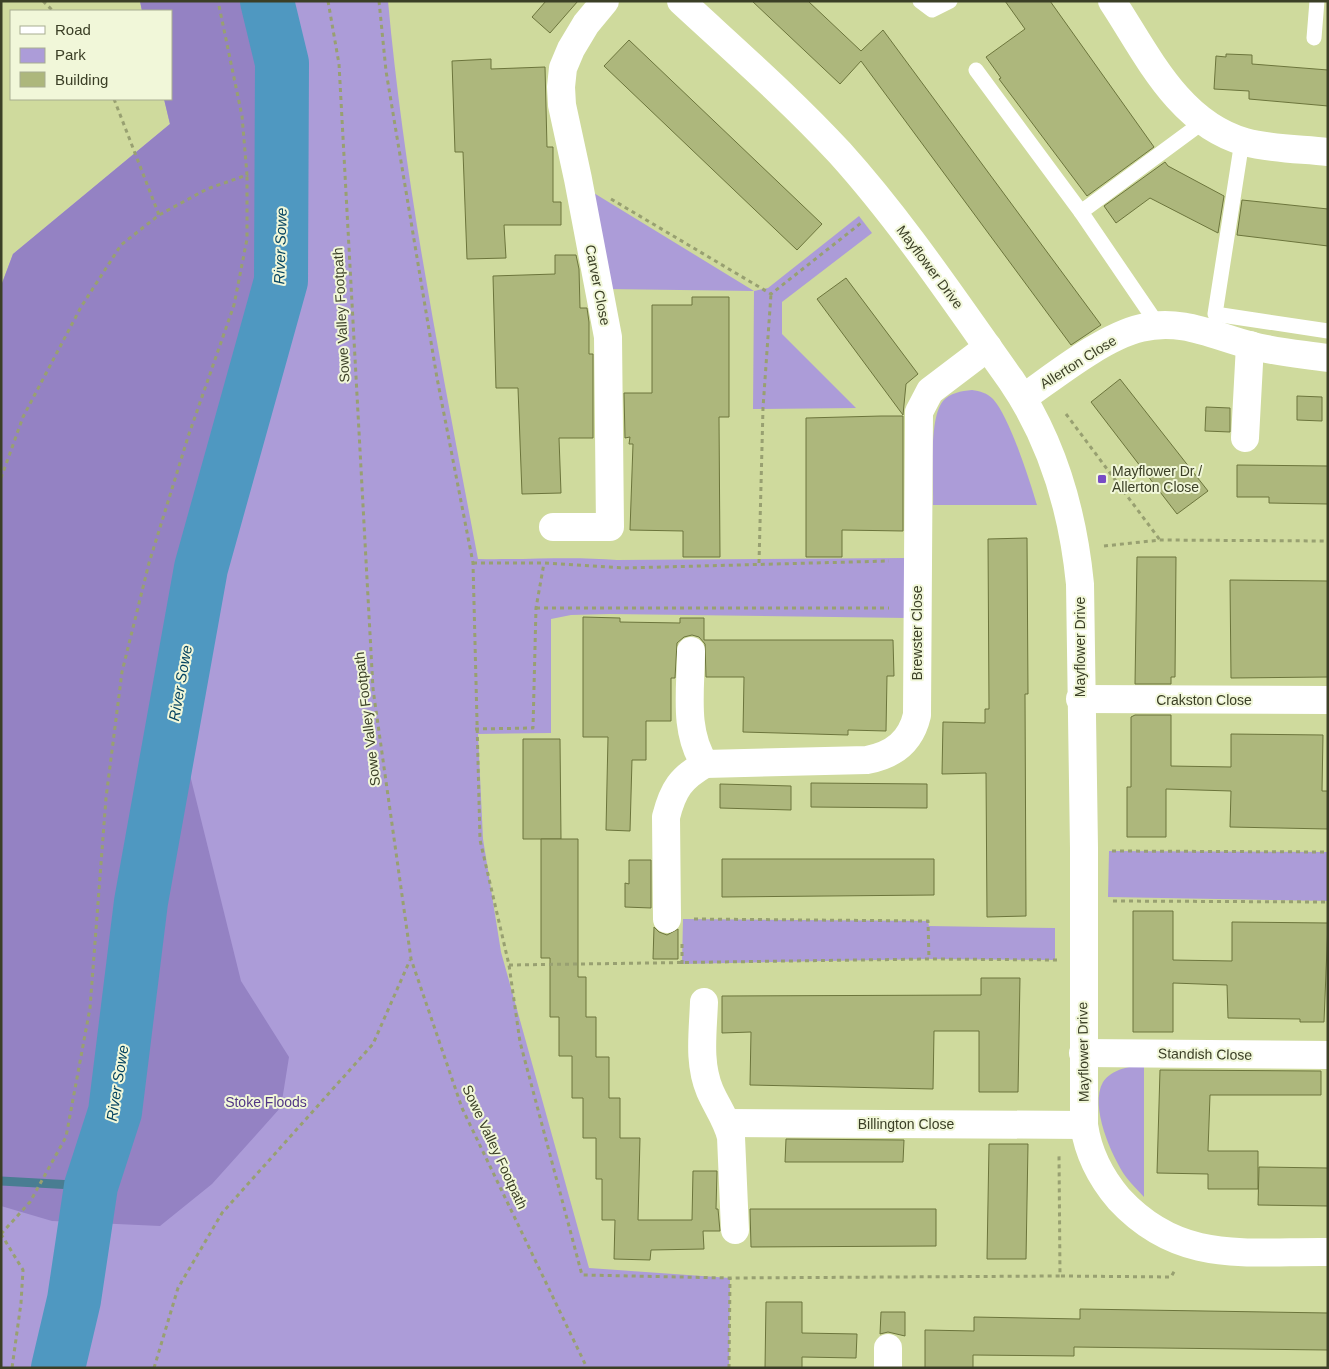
<svg xmlns="http://www.w3.org/2000/svg" width="1329" height="1369" font-family="Arial,sans-serif">
<style>
.green{fill:#ac9cd8}
.forest{fill:#9482c3}
.lines{fill:none;stroke-linecap:round;stroke-linejoin:round}
.stream{stroke:#497d92;stroke-width:9}
.river{stroke:#4f98c1;stroke-width:54}
.building{fill:#adb77c;stroke:#6c753c}
.path{stroke:#98a071;stroke-width:3;stroke-dasharray:4 4;stroke-linecap:butt}
.lane{stroke:#fff;stroke-width:15}
.street{stroke:#fff;stroke-width:28}
.poi-dot{fill:#784cc5;stroke:#f1f7d9;stroke-width:2}
.labels{text-anchor:middle;dominant-baseline:central;stroke-width:4;stroke-linejoin:round;paint-order:stroke}
.street-label{font-size:14px;fill:#3b3f26;stroke:#f1f7d9}
.poi-label{font-size:14px;fill:#3b3f26;stroke:#f1f7d9;text-anchor:start}
.park-label{font-size:14px;fill:#523785;stroke:#f1f7d9}
.water-label{font-size:15px;font-style:italic;fill:#064461;stroke:#f1f7d9}
</style>
<rect width="100%" height="100%" fill="#cfda9d"/>
<!-- green -->
<g class="green">
<path d="M140 1H388C405 188 443 375 478 559 524 560 571 556 617 560L906 558 907 618 610 614 571 615 551 619V733L478 734 483 839 501 952 589 1268 730 1278 729 1368H1V286L13 254 170 124 164 99H171V11H142Z"/>
<path d="M584 187 754 291 768 288 859 216 872 233 782 302V334L856 408 753 409 754 291 606 289Z"/>
<path d="M972 390C980 391 987 393 993 399 1009 416 1030 481 1037 505H933C934 481 928 419 943 401 950 393 961 391 972 390Z"/>
<path d="M1109 851 1328 852V901L1108 897Z"/>
<path d="M683 919 928 921 929 926 1055 928V960L928 959 682 964Z"/>
<path d="M1144 1065V1197C1138 1190 1131 1184 1126 1177 1112 1157 1089 1106 1103 1082 1112 1069 1130 1066 1144 1065Z"/>
</g>
<!-- forest -->
<path class="forest" d="M140 1H241L263 74 264 283 165 674 241 981 289 1057 281 1107 212 1184 160 1226 52 1221 1 1206V286L13 254 170 124 164 99H171V11H142Z"/>
<g class="lines">
<!-- stream -->
<path class="stream" d="M1 1181 91 1186"/>
<!-- river -->
<path class="river" d="M58 1368 74 1300 91 1186 115 1112 141 902 201 568 281 281 282 63 267 1"/>
</g>
<!-- building -->
<g class="building">
<path d="M546 1H578L550 33 532 17Z"/>
<path d="M752 1H808L861 51 883 30 1101 325 1071 345 861 61 840 84Z"/>
<path d="M1005 1H1050L1154 147 1087 196 999 79 1001 78 986 57 1025 29Z"/>
<path d="M629 40 822 224 797 250 604 66Z"/>
<path d="M1226 54 1252 55V64L1328 70V106L1249 99V91L1214 89 1216 56 1226 57Z"/>
<path d="M491 59V69L545 67 547 147H553V202H561V225H504L506 258 467 259 463 152H455L452 61Z"/>
<path d="M1165 162 1168 166 1224 196 1218 233 1150 198 1116 223 1104 206Z"/>
<path d="M1242 200 1328 209V246L1237 235Z"/>
<path d="M555 255H576L579 269 580 308H587L589 322V354H593V438H559L561 493 522 494 518 388H496L493 276 555 274Z"/>
<path d="M846 278 918 374 906 384 903 415 817 299Z"/>
<path d="M692 297H729V417H719L720 557H683V531L630 530 633 444H629L630 437 625 438 624 393H652V305H692Z"/>
<path d="M1120 379 1208 491 1177 514 1091 402Z"/>
<path d="M1297 396 1322 397V421L1297 420Z"/>
<path d="M1206 407 1230 408V432L1205 431Z"/>
<path d="M881 416H903V531L842 530V557H806V418Z"/>
<path d="M1237 465 1328 466V504L1269 503V497H1237Z"/>
<path d="M1027 538 1028 694H1025L1026 916 987 917 986 773 942 774 943 722 985 723V709H989L988 539Z"/>
<path d="M1137 557H1176L1175 677H1171V684H1135Z"/>
<path d="M1230 580 1328 581V677L1231 678Z"/>
<path d="M583 617 620 618V622L680 623V618H704V640H893L894 676H887L886 731 848 730V735L743 732 744 677H706L705 644 699 637 692 635 684 637 677 643 675 678H671V721H646V760H632L630 831 606 830 608 737H583Z"/>
<path d="M1135 715H1171V766L1231 767V734L1323 735 1322 791H1328V829L1230 827 1231 791 1166 789V837H1127V787H1131V717Z"/>
<path d="M523 739H560L561 839H523Z"/>
<path d="M811 783 927 784V808L811 807Z"/>
<path d="M720 784 791 786V810L720 808Z"/>
<path d="M541 839H578V977H586V1017H596V1057H609V1098H620V1138H640L638 1220H692L693 1171H717L716 1209H718L720 1231H703L704 1249 651 1250 650 1260 614 1259 615 1220H602V1179H596V1138H583V1098H572V1056H559V1017H550V958H541Z"/>
<path d="M722 859H934V895L722 897Z"/>
<path d="M629 860H651V908L625 907V883L629 884Z"/>
<path d="M1133 911H1173V960L1232 961V922L1328 923 1324 1022H1300V1019L1228 1018 1227 985 1173 983V1032H1133Z"/>
<path d="M654 927 659 932 667 935 678 929V959H653Z"/>
<path d="M981 978H1020L1018 1092H979V1031H934L933 1089 750 1085 751 1032 722 1033V996L981 995Z"/>
<path d="M1160 1070 1321 1071V1095H1210L1208 1151H1258V1189H1208V1174L1157 1173Z"/>
<path d="M786 1139 904 1140 903 1162H785Z"/>
<path d="M989 1144H1028L1026 1259H987Z"/>
<path d="M1259 1167 1328 1168V1206L1258 1205Z"/>
<path d="M750 1209H936V1246L751 1247Z"/>
<path d="M766 1302H802V1333L857 1334 856 1358 802 1357V1368H765Z"/>
<path d="M1080 1309 1328 1313V1350L1074 1347V1356L973 1355V1368H925V1330L974 1331V1317L1080 1319Z"/>
<path d="M881 1312H905V1336L888 1332 880 1334Z"/>
</g>
<g class="lines">
<!-- path -->
<g class="path">
<path d="M43 1 53 11"/>
<path d="M328 1 339 64 373 689 411 959 462 1108 587 1368"/>
<path d="M379 1 386 71 437 378 473 563 480 840 509 965 520 1042 582 1275 730 1278 1060 1276 1059 1154"/>
<path d="M114 99 159 215"/>
<path d="M611 199 771 294 861 223"/>
<path d="M1066 414 1160 540"/>
<path d="M1 478 23 417 81 307 121 245 159 215 207 189 247 175 242 116 218 1"/>
<path d="M1104 546 1160 540 1328 541"/>
<path d="M473 563H544L624 568 889 561"/>
<path d="M759 563 763 408 771 294"/>
<path d="M536 608H889"/>
<path d="M475 729 533 728 536 608 544 563"/>
<path d="M1112 851 1328 852"/>
<path d="M1113 901 1328 902"/>
<path d="M694 919 928 921 929 959"/>
<path d="M682 964V942"/>
<path d="M509 965 929 959 1057 960"/>
<path d="M1 1234 30 1202 66 1137 90 1008 106 798 122 672 149 563 188 437 234 305 247 239V175"/>
<path d="M1 1234 23 1270 21 1303 12 1368"/>
<path d="M1061 1276 1171 1277 1175 1270"/>
<path d="M154 1368 178 1288 222 1213 373 1044 410 960"/>
<path d="M729 1368 730 1278"/>
</g>
<!-- lane -->
<g class="lane">
<path d="M920 1 932 10 950 1"/>
<path d="M1314 38 1317 1"/>
<path d="M976 70 1081 212 1203 122"/>
<path d="M1242 141 1215 314 1328 331"/>
<path d="M1081 212 1158 325"/>
</g>
<!-- street -->
<g class="street">
<path d="M681 1C735 51 790 99 840 153 903 223 956 303 1011 380 1052 440 1073 513 1080 584L1084 848V1125C1088 1152 1101 1178 1119 1199 1180 1265 1246 1251 1328 1252"/>
<path d="M1112 1C1147 54 1178 123 1245 142 1271 149 1301 149 1328 152"/>
<path d="M1023 398C1056 375 1103 337 1141 328 1180 318 1212 335 1249 345 1274 352 1302 354 1328 358"/>
<path d="M1245 438 1250 345"/>
<path d="M553 527H610L608 337 578 179 562 105 561 87 563 68 571 49 586 24 605 1"/>
<path d="M1080 699 1328 700"/>
<path d="M705 764 867 760C894 755 911 741 917 715L919 412 930 391 988 347"/>
<path d="M667 919 666 817C673 789 681 778 705 764 683 731 691 689 691 651"/>
<path d="M704 1002C703 1032 698 1063 710 1091 717 1107 727 1120 731 1137L735 1230"/>
<path d="M1083 1053 1328 1055"/>
<path d="M728 1123 1084 1125"/>
<path d="M888 1368V1348"/>
</g>
</g>
<!-- markers -->
<rect class="poi-dot" x="1097" y="474" width="10" height="10" rx="2.5"/>
<g class="labels">
<!-- street labels -->
<g class="street-label">
<text transform="translate(930 267) rotate(53)">Mayflower Drive</text>
<text transform="translate(598 285) rotate(79)">Carver Close</text>
<text transform="translate(341 315) rotate(-93)">Sowe Valley Footpath</text>
<text transform="translate(1078 362) rotate(-32)">Allerton Close</text>
<text transform="translate(917 633) rotate(-90)">Brewster Close</text>
<text transform="translate(1080 647) rotate(-90)">Mayflower Drive</text>
<text x="1204" y="700">Crakston Close</text>
<text transform="translate(367 719) rotate(-97)">Sowe Valley Footpath</text>
<text transform="translate(1083 1052) rotate(-91)">Mayflower Drive</text>
<text transform="translate(1205 1054) rotate(1)">Standish Close</text>
<text x="906" y="1124">Billington Close</text>
<text transform="translate(495 1147) rotate(65)">Sowe Valley Footpath</text>
</g>
<!-- poi labels -->
<g class="poi-label">
<text x="1112" y="471">Mayflower Dr /<tspan x="1112" dy="16">Allerton Close</tspan></text>
</g>
<!-- park labels -->
<g class="park-label">
<text x="266" y="1102">Stoke Floods</text>
</g>
<!-- water labels -->
<g class="water-label">
<text transform="translate(280 246) rotate(-88)">River Sowe</text>
<text transform="translate(180 683) rotate(-80)">River Sowe</text>
<text transform="translate(117 1083) rotate(-81)">River Sowe</text>
</g>
</g>
<!-- border -->
<rect width="1329" height="1369" fill="none" stroke="#3b3f26" stroke-width="5"/>
<!-- legend -->
<rect x="10" y="10" width="162" height="90" fill="#f1f7d9" stroke="#a8ad91"/>
<rect x="20" y="26" width="25" height="8" fill="#ffffff" stroke="#a8ad91"/>
<text x="55" y="35" font-size="15" fill="#3b3f26">Road</text>
<rect x="20" y="48" width="25" height="15" fill="#ac9cd8" stroke="#a8ad91"/>
<text x="55" y="60" font-size="15" fill="#3b3f26">Park</text>
<rect x="20" y="72" width="25" height="15" fill="#adb77c" stroke="#a8ad91"/>
<text x="55" y="85" font-size="15" fill="#3b3f26">Building</text>
</svg>
